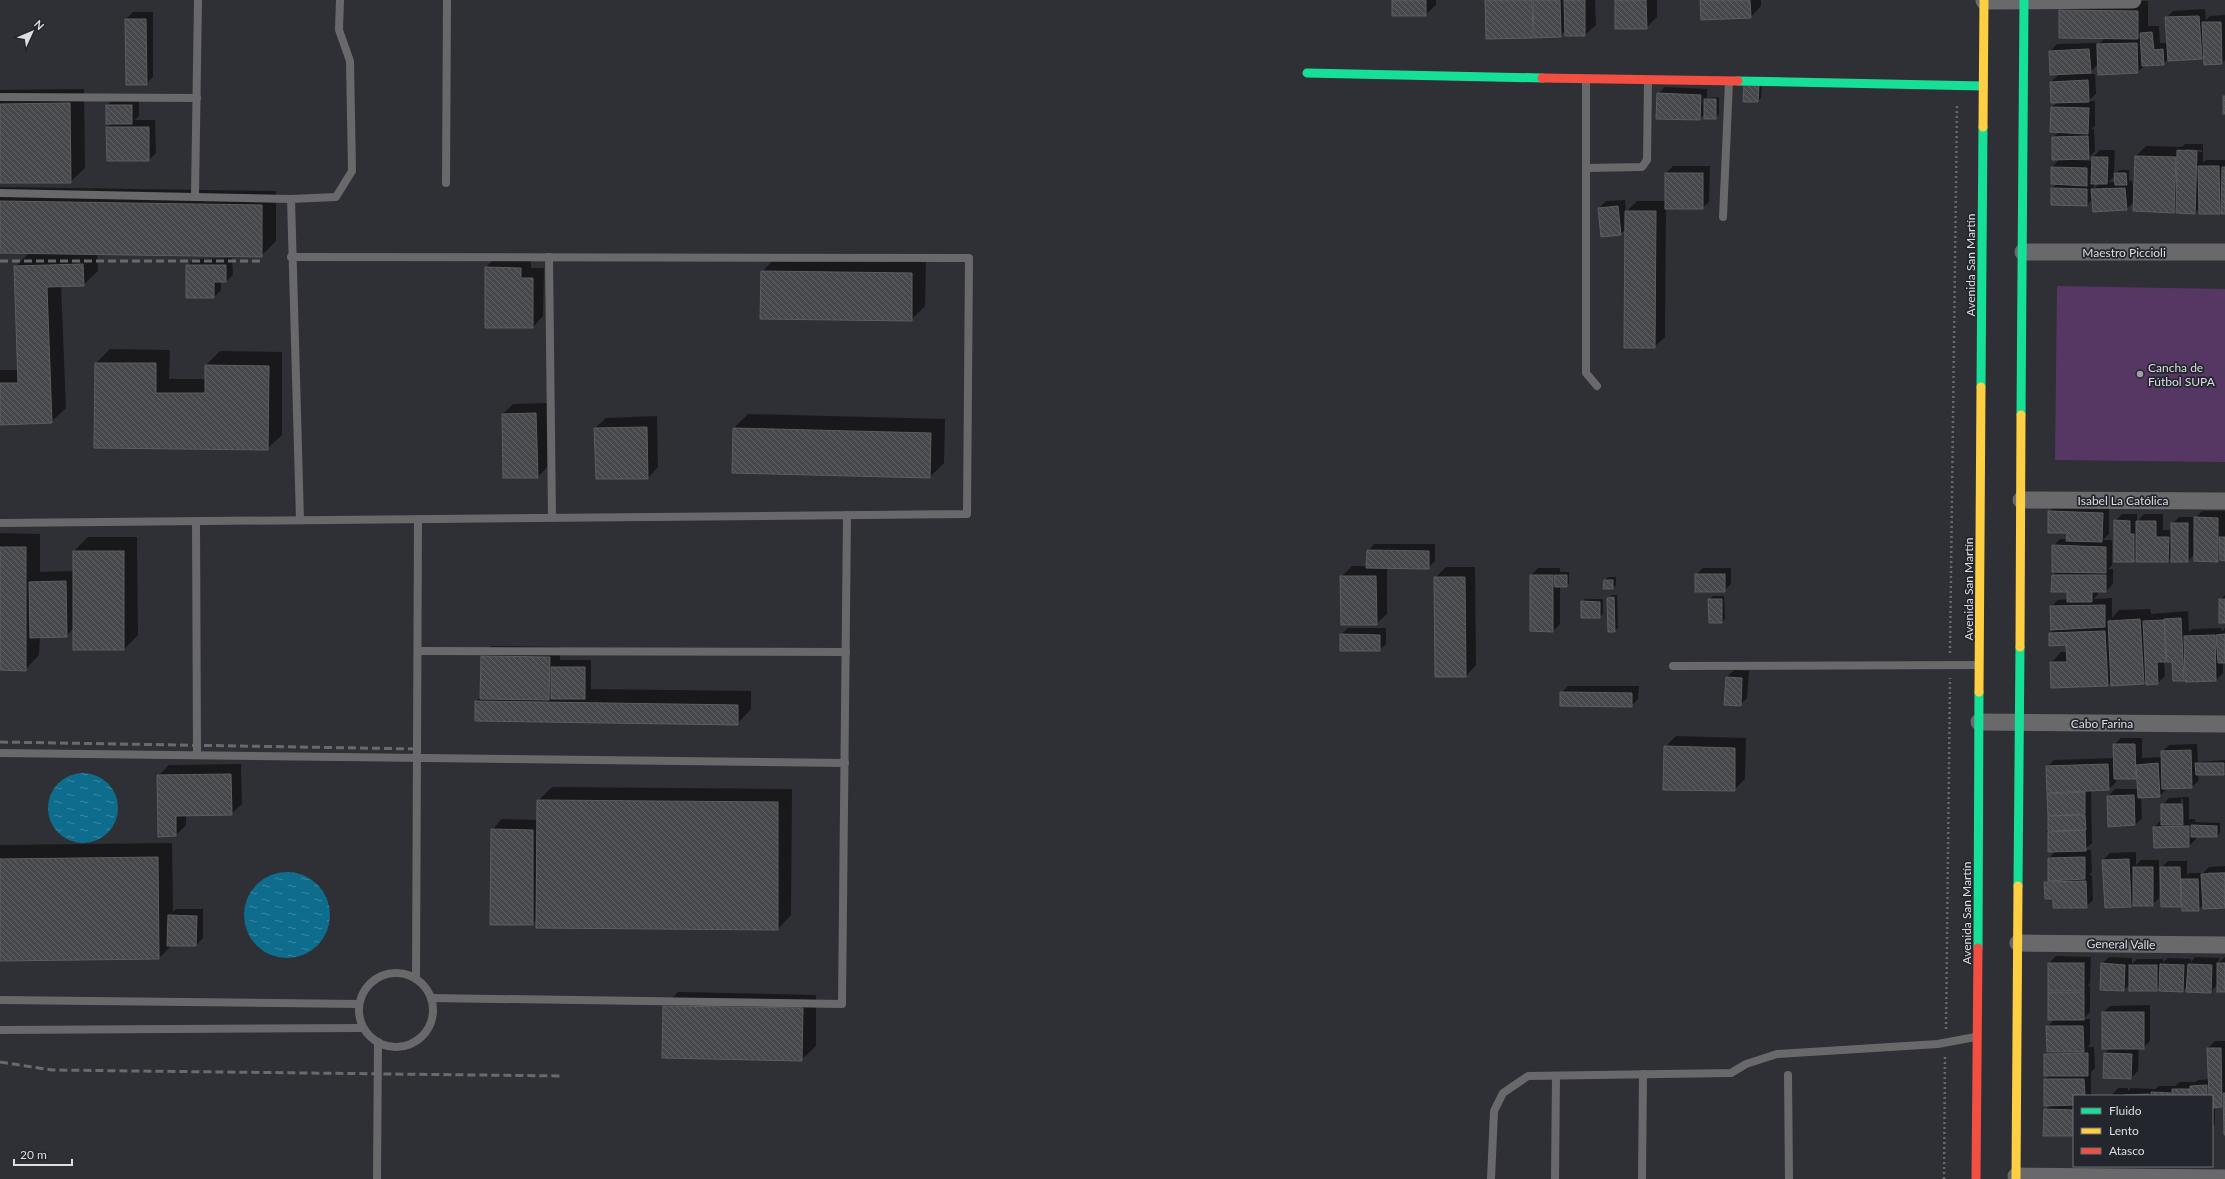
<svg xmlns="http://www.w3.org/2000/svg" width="2225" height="1179" font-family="Lato,sans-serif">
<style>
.green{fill:#563663}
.water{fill:url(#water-ripples)}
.shadow{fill:#0007;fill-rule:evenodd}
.building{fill:url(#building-back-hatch);stroke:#5b5d60}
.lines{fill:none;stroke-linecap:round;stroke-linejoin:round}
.path{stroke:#69696c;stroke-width:2.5;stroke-dasharray:2 3;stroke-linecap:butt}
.lane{stroke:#69696c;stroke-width:8}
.street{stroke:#69696c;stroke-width:17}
.fast{stroke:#16e098;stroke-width:9}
.slow{stroke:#ffcf43;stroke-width:9}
.jam{stroke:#f24e42;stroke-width:9}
.rail{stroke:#696a6c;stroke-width:3;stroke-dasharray:8 4;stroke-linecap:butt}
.poi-dot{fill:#9fa1a6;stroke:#23262d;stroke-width:1.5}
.labels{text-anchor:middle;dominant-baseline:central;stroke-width:3.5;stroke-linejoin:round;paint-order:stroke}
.street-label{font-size:12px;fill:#dcdee3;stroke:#23262d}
.poi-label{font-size:12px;fill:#dcdee3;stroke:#23262d;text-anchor:start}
</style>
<defs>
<pattern id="water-ripples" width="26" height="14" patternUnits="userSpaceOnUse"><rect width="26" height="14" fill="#0e6c8d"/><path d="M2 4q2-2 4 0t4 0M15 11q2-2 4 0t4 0" fill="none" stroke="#3c87a2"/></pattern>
<pattern id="building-back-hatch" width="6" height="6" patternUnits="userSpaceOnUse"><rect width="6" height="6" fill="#46484b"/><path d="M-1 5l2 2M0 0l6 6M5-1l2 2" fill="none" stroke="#606265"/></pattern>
</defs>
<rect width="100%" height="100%" fill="#2f3035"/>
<!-- green -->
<path class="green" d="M2057 286 2225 289V462L2055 460Z"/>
<!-- water -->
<g class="water">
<circle cx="83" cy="808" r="35"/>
<circle cx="287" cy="915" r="43"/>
</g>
<!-- shadow -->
<g class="shadow">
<path d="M1393 0H1436V5L1425 15Z"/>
<path d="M1486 0H1595L1596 25 1585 35 1565 31 1560 36 1535 35 1533 37Z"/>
<path d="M1616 0H1657V17L1646 28Z"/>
<path d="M1701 0H1761V6L1751 17Z"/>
<path d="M2070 0 2148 1V26H2159L2160 43H2168L2166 18 2173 11 2205 9 2206 20 2210 16 2225 15V60L2222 63 2205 54 2201 58H2169L2163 64 2145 65 2138 72 2098 45 2105 38 2060 11Z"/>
<path d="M133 12H153V77L146 84 126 19Z"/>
<path d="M2096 43 2097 65 2088 74H2095L2096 94 2088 101H2095V126L2091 129H2094L2095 151 2088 158 2074 159V160L2093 161V157L2100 150H2115L2114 175 2119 170H2129V181H2132L2134 195 2136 156 2146 146 2182 147 2185 144H2203V163L2206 160H2225V213L2222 210 2219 213 2200 208 2195 213 2177 208 2173 212 2134 202 2126 209 2093 199 2087 205 2052 188 2057 184 2052 183V167L2060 159 2053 137 2059 132 2052 107 2058 102 2051 82 2059 74 2050 51 2057 44ZM2186 149 2202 150V152L2186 151ZM2115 175 2116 182H2108L2112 179ZM2094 183H2099L2094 189Z"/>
<path d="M1762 82 1761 98 1758 101 1745 84Z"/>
<path d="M1665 87 1707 89V98L1719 97V114L1716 118 1705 114 1699 119 1658 94Z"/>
<path d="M84 89 85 168 70 182H0V90Z"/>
<path d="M114 98H139V116L135 120H155L156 153 149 160 107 127 112 123 107 105Z"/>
<path d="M1673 166H1710L1709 202 1702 208H1666L1665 337 1654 347 1626 229 1620 234 1599 208 1606 201 1625 200 1626 212 1637 201H1666V173Z"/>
<path d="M0 187 276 191V241L261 256 97 254 98 271 83 285 61 286 66 408 51 422 0 424V370H19L15 267 29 253 0 252Z"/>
<path d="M496 257H531V268H544L543 316 533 327 486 267Z"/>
<path d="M776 257 926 260 925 306 911 320 762 272Z"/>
<path d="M232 258 233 275 226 281H221V290L214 297H187V266L194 259Z"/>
<path d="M110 349 170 350 169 379H206V365L220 351 282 352V435L267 449 96 363Z"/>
<path d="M547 403 548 466 538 477 503 414 513 404Z"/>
<path d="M748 414 945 419 944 463 930 477 734 428Z"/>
<path d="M657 416 658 467 648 478 595 428 606 418Z"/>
<path d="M2056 505 2109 506V534L2103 540H2112V565L2108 569H2113V584L2106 591H2099L2098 594 2094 599 2112 598V618L2119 610 2150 609 2151 614 2188 611 2189 632 2192 629 2221 628 2222 631 2225 628V662H2223V673L2216 680 2186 681V678L2184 680H2174L2173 661 2168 659 2164 661 2165 676 2158 683 2147 680 2143 683 2112 681 2108 685 2051 663 2061 652H2067L2066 644 2050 633 2054 629 2051 607 2058 600 2068 599V591L2053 575 2057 571 2053 546 2060 539H2068V532L2049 512Z"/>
<path d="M2202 511H2225V560L2221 558 2217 561 2195 554 2188 561H2172V557L2168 561H2137V557L2134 561 2115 521 2122 514H2137V522L2144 514H2163V530H2172V524L2179 517H2196Z"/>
<path d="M0 533 40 534V572L74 571V551L88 537H137L138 635 124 649 74 628 66 636H40L39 655 25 670 0 669Z"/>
<path d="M1374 544H1435V561L1428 568H1387V614L1376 624 1341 577 1352 566H1367L1368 551Z"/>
<path d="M1446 567H1475L1476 665 1466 676 1435 578Z"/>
<path d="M1538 568H1560V572H1569V583L1566 586H1560V624L1553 631 1531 575Z"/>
<path d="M1703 568H1731V584L1724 591 1696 575Z"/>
<path d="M1608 577H1616V585L1613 588 1605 580Z"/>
<path d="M1612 595H1617L1618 628 1614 631 1608 598Z"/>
<path d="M2225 595V622L2220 600Z"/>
<path d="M1713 596H1724L1725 619 1722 622 1709 600Z"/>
<path d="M1585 599H1603V614L1600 617 1582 602Z"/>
<path d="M1348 628H1386V644L1379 650 1341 635Z"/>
<path d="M492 646 560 647V660H591V689L751 691V709L737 724 476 702 481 696 482 657Z"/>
<path d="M1734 670 1749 671 1747 698 1740 705 1727 677Z"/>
<path d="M1568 686H1639L1638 699 1631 706 1561 693Z"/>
<path d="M1676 736 1746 738 1745 779 1734 790 1665 747Z"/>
<path d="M2121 738H2142V758L2162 757V752L2169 745 2197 744 2198 762 2225 760V773L2198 774 2199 780 2192 787 2167 788 2160 796 2141 797 2142 818 2135 825H2109L2108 796 2115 789H2138L2137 776 2135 778H2116V782L2109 789 2091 790 2092 843 2084 850H2091L2092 872 2089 875H2092L2093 900 2086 907 2054 898 2045 883 2049 879V858L2056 851H2049L2048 794 2051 791 2047 767 2054 760 2115 758 2114 745Z"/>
<path d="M241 764 242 804 231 814 186 815V825L176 835 158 776 169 765Z"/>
<path d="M552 787 792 789 791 915 777 930 537 919 533 924 492 830 502 819 538 820V801Z"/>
<path d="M2189 797V819H2195V822L2220 823V833L2217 836H2196V839L2189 846 2154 827 2161 820 2162 805 2169 798ZM2181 799H2183L2184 819H2182Z"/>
<path d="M172 843 173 912 176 909H203V938L196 945H172L159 958 0 960V845Z"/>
<path d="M2136 852V865L2141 860H2159V898L2152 905 2134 902 2131 906 2103 860 2110 853Z"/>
<path d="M2168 861H2187V875L2189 873H2203L2209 867 2225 866V872H2208V874H2225V907L2204 904 2198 910 2182 903 2180 906 2161 868Z"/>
<path d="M2056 956 2091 957 2090 983 2088 986H2090V1012L2083 1019H2090V1044L2088 1047H2094L2095 1068 2091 1072V1096H2074V1135L2045 1110 2050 1105 2045 1079 2049 1075 2045 1054 2048 1051 2047 1027 2055 1019 2049 992 2051 990 2049 963Z"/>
<path d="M2109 957 2132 958V964L2137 959H2163V962L2168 958 2191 959V962L2195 957 2219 958 2218 963 2225 957V991L2218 984 2210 992 2188 986 2183 991 2160 986 2157 990 2130 984 2124 990 2102 964Z"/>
<path d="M678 992 816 995V1046L801 1060 664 1006Z"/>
<path d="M2150 1005V1041L2143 1048H2139L2138 1071 2131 1078 2105 1053 2110 1048 2103 1012 2110 1006Z"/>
<path d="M2215 1041H2225V1134L2224 1104 2222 1106 2215 1107V1124L2212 1127V1096H2111L2118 1088H2128V1091L2131 1088 2155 1089 2159 1086H2175L2180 1082H2195L2198 1080 2209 1079 2208 1048Z"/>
</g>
<!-- building -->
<g class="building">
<rect x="1392" y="0" width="34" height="16"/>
<path d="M1485 0H1532L1533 38 1486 39Z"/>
<path d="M1533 0H1560L1561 37 1534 38Z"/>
<path d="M1564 0H1585V36H1565Z"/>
<path d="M1615 0H1646L1647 29H1615Z"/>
<path d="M1700 0H1750L1751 18 1701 20Z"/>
<path d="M2059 10 2138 11V39L2059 38Z"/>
<path d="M2199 16 2202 59 2168 61 2165 17Z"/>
<path d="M125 19H146L147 85H126Z"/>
<path d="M2202 22H2221L2222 64 2204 65Z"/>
<path d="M2152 32 2154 50 2163 49 2164 65 2142 66 2140 33Z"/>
<path d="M2137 43 2138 73 2098 75 2097 44Z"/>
<path d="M2089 49 2091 73 2050 75 2049 51Z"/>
<path d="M2088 80 2089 102 2051 103 2050 82Z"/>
<path d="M1744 84 1759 85 1758 102H1743Z"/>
<path d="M1657 93 1701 95 1700 120 1656 119Z"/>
<rect x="2223" y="96" width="2" height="18"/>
<rect x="1704" y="99" width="12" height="20"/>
<path d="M70 103 71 183H0V104Z"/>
<rect x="106" y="105" width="26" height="19"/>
<path d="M2051 107 2089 108 2088 134 2050 132Z"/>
<path d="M106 127H149V161H107Z"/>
<path d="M2088 136 2089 159 2052 160V137Z"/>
<path d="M2177 150 2197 151 2195 214 2176 213Z"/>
<path d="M2135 156 2176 157 2174 213 2133 211Z"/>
<path d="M2092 157H2108L2107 184H2091Z"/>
<path d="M2198 166H2219L2220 214H2199Z"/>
<path d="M2051 167 2087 168V186L2051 184Z"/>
<path d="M2222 167H2225V214H2221Z"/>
<rect x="1665" y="173" width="38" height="36"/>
<path d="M2114 173H2126L2127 185H2115Z"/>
<path d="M2051 188 2087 189V206L2051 205Z"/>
<path d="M2125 188 2127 210 2093 212 2091 189Z"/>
<path d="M0 201 262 205V257L0 253Z"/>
<path d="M1618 206 1621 235 1601 237 1598 208Z"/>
<path d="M1625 211H1656L1655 348H1624Z"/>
<path d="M83 264 84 286 47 287 52 423 0 425V383H18L14 266Z"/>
<path d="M186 265H226V282H214V298H186Z"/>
<path d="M485 267 521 268V278H533V328H485Z"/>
<path d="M761 271 912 273V321L760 319Z"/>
<path d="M95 363H156V393H205V365L269 366 268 450 94 448Z"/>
<path d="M536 413 538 478H503L502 414Z"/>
<path d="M647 427 648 479H596L594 428Z"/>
<path d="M733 428 931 433 930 478 732 473Z"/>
<path d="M2048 511 2103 513 2102 542 2066 541 2067 533H2048Z"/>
<path d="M2194 517 2218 518V562L2194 561Z"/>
<path d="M2114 520 2130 521V534H2134V562H2114Z"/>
<path d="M2136 521H2156V537H2169L2168 562H2136Z"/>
<rect x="2171" y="523" width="17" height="39"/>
<path d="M2219 537H2225V561L2220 560Z"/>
<path d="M2052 545 2106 547V573L2052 572Z"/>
<path d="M0 547H26V671L0 670Z"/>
<path d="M1367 550 1429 551V569L1366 568Z"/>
<rect x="73" y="551" width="51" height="99"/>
<rect x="1695" y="574" width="30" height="18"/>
<path d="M1530 575H1553V632L1530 631Z"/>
<path d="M1554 575H1567V587H1555Z"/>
<path d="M2052 575H2106V592H2092V602H2067V592H2051Z"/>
<path d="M1340 576H1376L1377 625H1341Z"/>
<path d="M1434 577H1465L1466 677H1435Z"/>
<path d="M1604 580H1613V589H1603Z"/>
<path d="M66 581 67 637 30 638 29 582Z"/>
<path d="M1614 597 1615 632H1608L1607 598Z"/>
<path d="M1708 599H1722V623H1709Z"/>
<rect x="2219" y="599" width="6" height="24"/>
<path d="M1581 601 1600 602V618H1581Z"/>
<path d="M2105 605V627L2051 630 2050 606Z"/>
<path d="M2181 618 2184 681H2173L2172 662H2167L2164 619Z"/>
<path d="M2140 619 2144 684 2111 686 2108 621Z"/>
<path d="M2164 620 2166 662H2157L2158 684 2146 685 2143 621Z"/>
<path d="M2105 631 2108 686 2051 688 2050 662H2067L2066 645 2049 646V633Z"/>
<path d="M1340 634 1380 635V651H1340Z"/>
<path d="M2225 634V663H2218L2216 635Z"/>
<path d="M2215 635 2216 681 2185 682 2184 636Z"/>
<path d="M481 656 550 657 549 700 480 699Z"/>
<rect x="551" y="667" width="34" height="32"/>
<path d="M1726 677 1742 678 1741 706 1724 705Z"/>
<path d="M1560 692 1632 693V707L1560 706Z"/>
<path d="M475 701 738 705V725L475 721Z"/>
<path d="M2113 744H2135L2136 779H2114Z"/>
<path d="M1664 746 1735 748V791L1663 790Z"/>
<path d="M2191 750 2192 788 2162 789 2161 751Z"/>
<path d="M2158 763 2160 797 2138 798 2136 765Z"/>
<path d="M2195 763H2224V775H2196Z"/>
<path d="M2108 764 2109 790 2047 793 2046 766Z"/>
<path d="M231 774 232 815 176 816V836L158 837 157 775Z"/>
<path d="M2085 792V814L2048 816 2047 794Z"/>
<path d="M2134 795 2135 825 2108 827 2107 796Z"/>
<path d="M537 800 778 802V930L536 928Z"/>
<path d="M2161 804H2182L2183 825H2161Z"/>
<path d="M2085 815 2086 830 2048 831V816Z"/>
<path d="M2191 825 2217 826V837H2191Z"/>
<path d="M2189 826V847L2154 848 2153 827Z"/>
<path d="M491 829 533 830V925H490Z"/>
<path d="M2085 830 2086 851 2048 852V832Z"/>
<path d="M158 857 159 959 0 961V859Z"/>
<path d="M2085 857V879L2048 881V858Z"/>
<path d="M2129 859 2131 907 2105 908 2102 860Z"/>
<rect x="2133" y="867" width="20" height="39"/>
<path d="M2160 867H2180L2181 907H2161Z"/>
<path d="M2225 873V908L2203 909 2201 874Z"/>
<path d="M2181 879H2198L2199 911H2182Z"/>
<path d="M2086 881 2087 908H2053V899H2045L2044 882Z"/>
<path d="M168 915 197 916 196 946H167Z"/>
<rect x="2048" y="963" width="36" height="28"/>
<path d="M2101 963 2125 965 2124 991 2100 990Z"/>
<rect x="2217" y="963" width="8" height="29"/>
<path d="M2160 964 2184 965 2183 992 2159 991Z"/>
<path d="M2188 964 2212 965 2211 993 2186 992Z"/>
<rect x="2129" y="965" width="28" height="26"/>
<rect x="2048" y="992" width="36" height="28"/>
<path d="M663 1006 803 1008 802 1061 662 1058Z"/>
<rect x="2102" y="1012" width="42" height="37"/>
<path d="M2046 1026H2083L2084 1052H2047Z"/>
<path d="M2207 1048H2221L2222 1107 2212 1108V1096H2209Z"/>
<path d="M2088 1053V1076H2044V1054Z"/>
<path d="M2104 1053 2132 1054 2131 1079 2103 1078Z"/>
<path d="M2044 1079H2084L2085 1096H2074V1105L2044 1106Z"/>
<path d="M2207 1085V1096H2190V1086Z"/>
<rect x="2172" y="1089" width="18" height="7"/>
<path d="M2151 1092 2171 1093V1096H2151Z"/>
<path d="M2223 1093H2225V1135H2224Z"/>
<path d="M2149 1094V1096H2124V1095Z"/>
<path d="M2044 1109 2074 1110V1136H2043Z"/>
</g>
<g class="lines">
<!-- path -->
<g class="path">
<path d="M1950 653 1957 106"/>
<path d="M1946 1029 1950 678"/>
<path d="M1944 1179 1945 1056"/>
</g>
<!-- lane -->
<g class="lane">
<path d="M1586 79V373L1597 386"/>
<path d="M0 97 197 98"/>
<path d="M1586 168 1642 167 1647 160 1648 80"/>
<path d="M446 183 447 0"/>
<path d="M0 193 291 199"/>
<path d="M195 195 198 0"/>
<path d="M1723 217 1729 82"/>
<path d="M549 257 552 518"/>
<path d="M300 520 291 199 336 197 352 171 350 61 339 30 340 0"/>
<path d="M196 521 197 755"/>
<path d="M0 523 967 514 969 258 291 257"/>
<path d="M418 651 846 652"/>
<path d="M1673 666 1978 665"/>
<path d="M0 753 845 763"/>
<circle cx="396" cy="1010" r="37"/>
<path d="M416 979 418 519"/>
<path d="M431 998 842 1004 847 515"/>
<path d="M0 1000 359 1004"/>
<path d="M0 1030 363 1028"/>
<path d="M1788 1075 1789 1179"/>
<path d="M377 1179 378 1042"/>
<path d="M1491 1179 1494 1111 1503 1093 1528 1076 1731 1073 1746 1064 1777 1054 1938 1044 1975 1037"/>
<path d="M1555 1179 1556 1076"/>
<path d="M1642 1179 1643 1074"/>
</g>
<!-- street -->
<g class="street">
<path d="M1984 1 2133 0"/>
<path d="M2023 252H2225"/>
<path d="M2021 500 2225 501"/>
<path d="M1979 722 2225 724"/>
<path d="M2018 943 2225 945"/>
<path d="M2016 1176 2225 1178"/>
</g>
<!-- fast -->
<g class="fast">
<path d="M1307 73 1542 78"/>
<path d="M1738 81 1983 86"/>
<path d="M1981 387 1983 127"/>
<path d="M2021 415 2024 0"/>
<path d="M2018 886 2020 647"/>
<path d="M1978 948 1979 692"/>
</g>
<!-- slow -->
<g class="slow">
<path d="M1983 127 1984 0"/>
<path d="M2020 647 2021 415"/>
<path d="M1979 692 1981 387"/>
<path d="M2016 1179 2018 886"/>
</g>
<!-- jam -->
<g class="jam">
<path d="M1542 78 1738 81"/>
<path d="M1976 1179 1978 948"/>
</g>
<!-- rail -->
<g class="rail">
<path d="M0 261H263"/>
<path d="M0 742 418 749"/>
<path d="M0 1062 52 1070 563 1076"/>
</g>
</g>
<!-- markers -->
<circle class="poi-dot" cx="2140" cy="374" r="4"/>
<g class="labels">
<!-- street labels -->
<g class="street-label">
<text x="2124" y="252">Maestro Piccioli</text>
<text transform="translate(1970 265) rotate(-90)">Avenida San Martín</text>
<text x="2123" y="500">Isabel La Católica</text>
<text transform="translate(1968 589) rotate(-90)">Avenida San Martín</text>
<text x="2102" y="723">Cabo Farina</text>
<text transform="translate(1966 913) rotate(-90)">Avenida San Martín</text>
<text transform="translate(2121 944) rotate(1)">General Valle</text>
</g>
<!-- poi labels -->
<g class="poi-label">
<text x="2148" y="367">Cancha de<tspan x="2148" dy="14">Fútbol SUPA</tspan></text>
</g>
</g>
<!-- legend -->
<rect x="2073" y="1095" width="140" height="72" fill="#23262d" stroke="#6d7076"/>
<rect x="2081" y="1108" width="20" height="6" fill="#16e098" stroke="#6d7076"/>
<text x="2109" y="1115" font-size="12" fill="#dcdee3">Fluido</text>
<rect x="2081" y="1128" width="20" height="6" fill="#ffcf43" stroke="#6d7076"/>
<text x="2109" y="1135" font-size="12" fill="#dcdee3">Lento</text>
<rect x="2081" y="1148" width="20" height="6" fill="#f24e42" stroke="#6d7076"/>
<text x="2109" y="1155" font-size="12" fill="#dcdee3">Atasco</text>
<!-- north arrow -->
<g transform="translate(32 32) rotate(46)" stroke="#23262d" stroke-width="3" paint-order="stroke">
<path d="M0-3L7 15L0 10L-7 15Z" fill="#dcdee3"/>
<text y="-6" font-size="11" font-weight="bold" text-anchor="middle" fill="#dcdee3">N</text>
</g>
<!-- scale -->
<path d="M14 1159v6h58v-6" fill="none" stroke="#dcdee3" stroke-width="2"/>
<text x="20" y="1159" font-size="12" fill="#dcdee3" stroke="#23262d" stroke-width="3" paint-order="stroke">20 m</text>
</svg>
